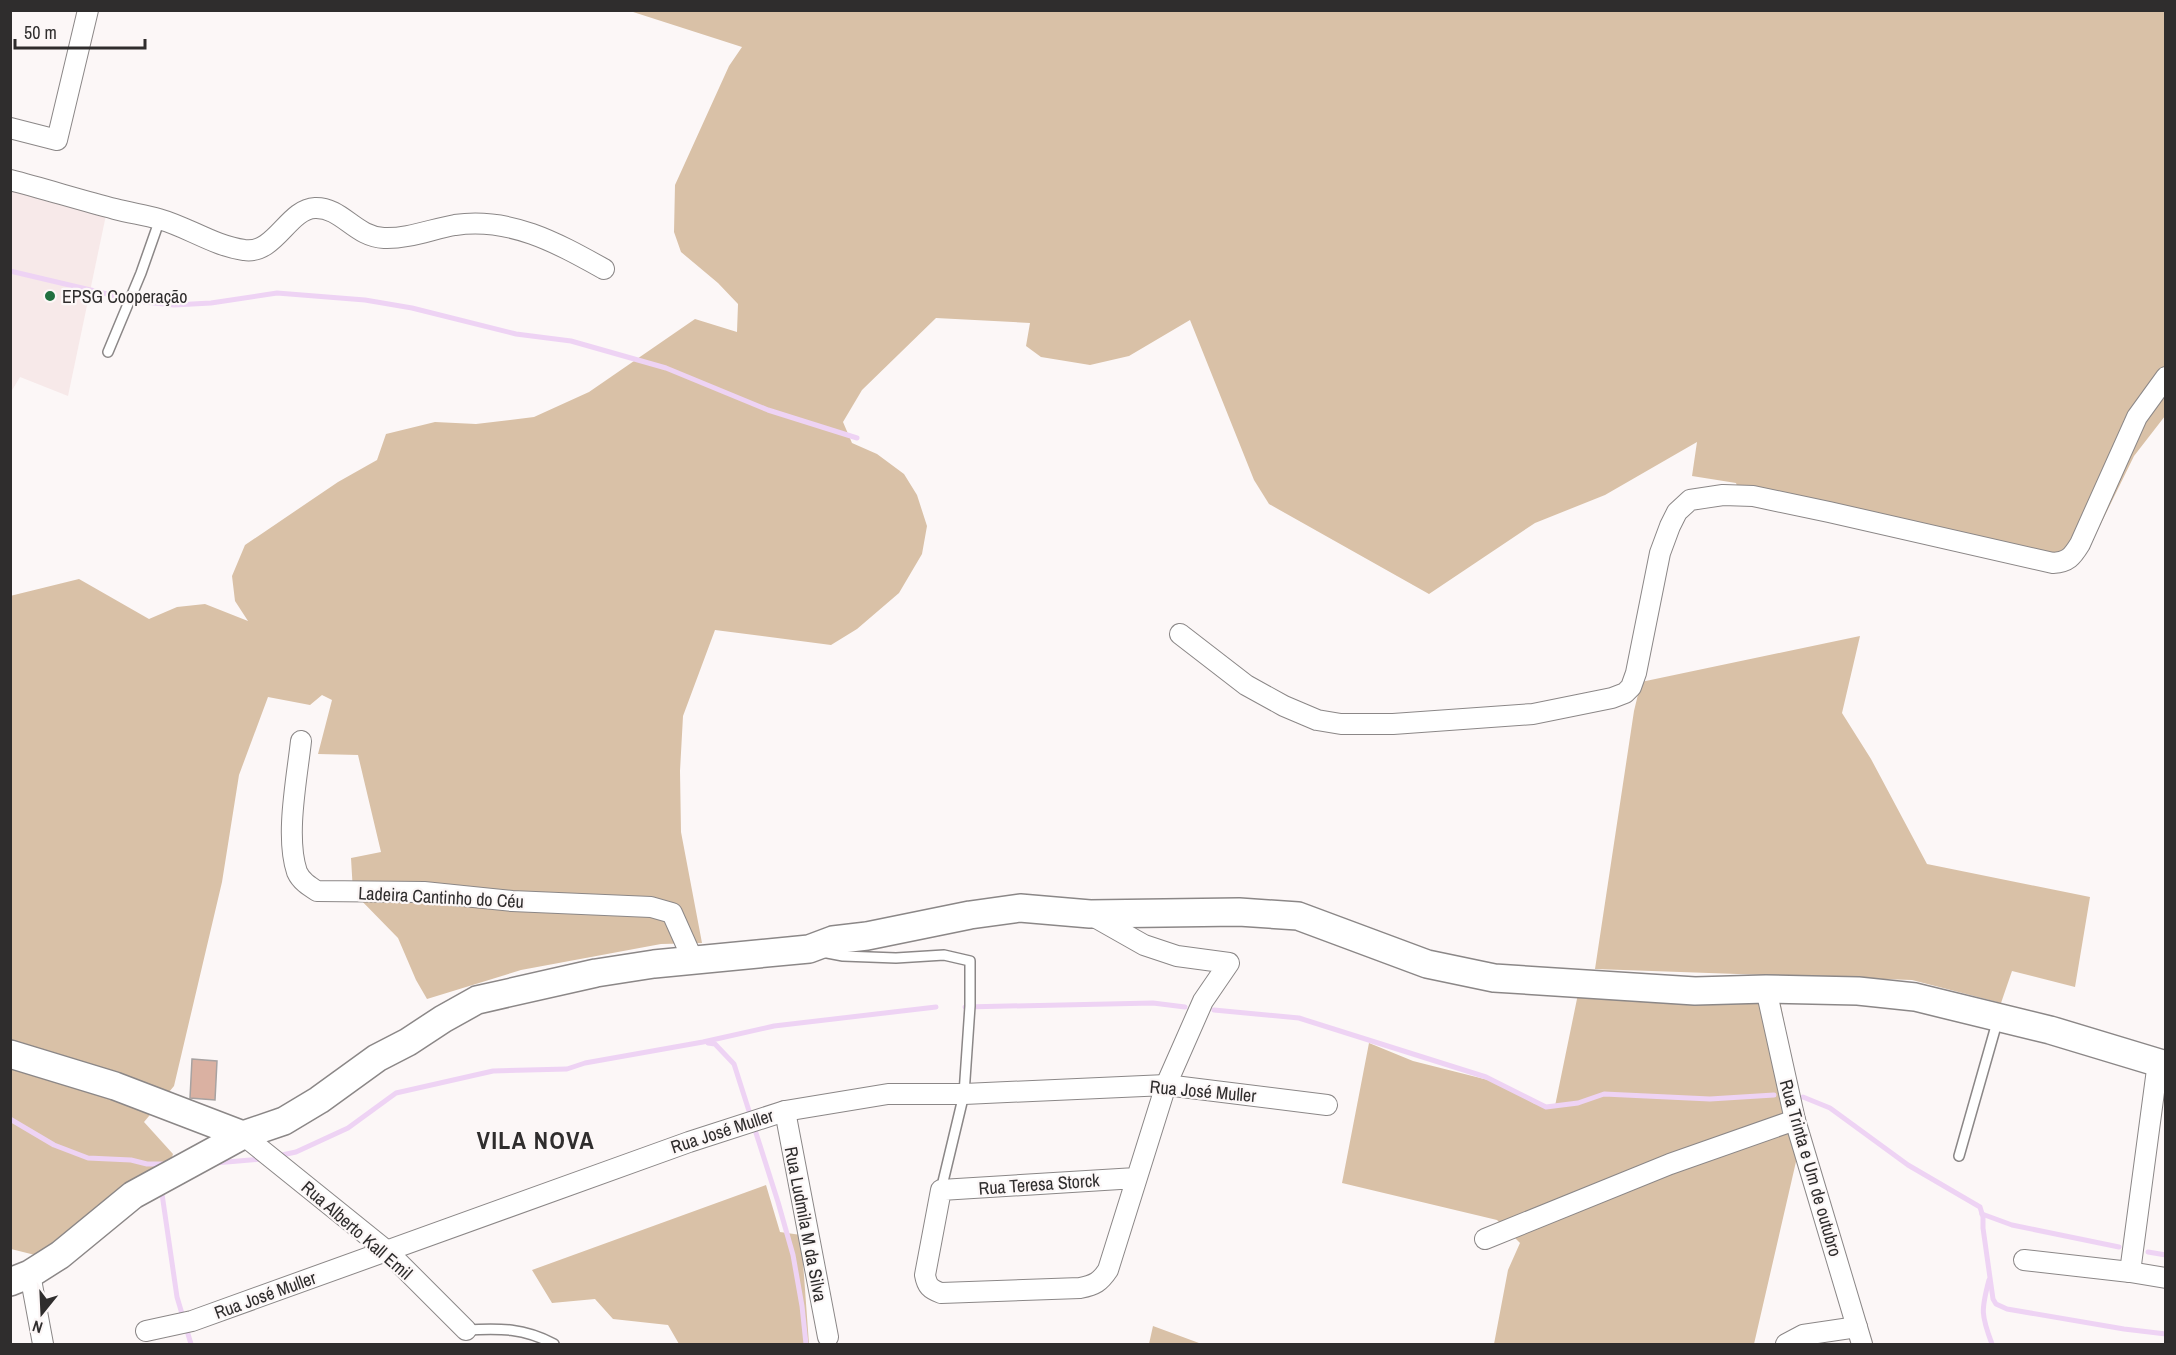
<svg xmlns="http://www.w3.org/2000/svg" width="2176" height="1355" font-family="'Archivo Narrow',sans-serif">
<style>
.built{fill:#f7e9e9}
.green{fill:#d9c1a7}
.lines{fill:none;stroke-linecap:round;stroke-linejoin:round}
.stream{stroke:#eed3f4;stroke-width:5}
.building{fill:#dab1a2;stroke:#a7a2a1;stroke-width:1.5}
.lane-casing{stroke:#8b8787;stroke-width:12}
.street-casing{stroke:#8b8787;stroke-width:22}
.secondary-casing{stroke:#8b8787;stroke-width:30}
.lane{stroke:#fff;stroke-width:9}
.street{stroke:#fff;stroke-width:20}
.secondary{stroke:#fff;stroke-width:27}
.poi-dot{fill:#217040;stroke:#fcf7f7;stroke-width:2}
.labels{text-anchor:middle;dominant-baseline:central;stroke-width:4.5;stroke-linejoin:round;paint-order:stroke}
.poi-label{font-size:18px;fill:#2f2d2d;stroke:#fcf7f7;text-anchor:start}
.street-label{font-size:18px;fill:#2f2d2d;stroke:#fcf7f7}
.district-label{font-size:24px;font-weight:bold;letter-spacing:1.5px;fill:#2f2d2d;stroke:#fcf7f7}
</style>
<rect width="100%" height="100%" fill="#fcf7f7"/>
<!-- built -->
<path class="built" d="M11 187 106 215 68 396 20 377 11 392Z"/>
<!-- green -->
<g class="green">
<path d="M630 11H2165V416L2134 456 2088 550 2073 567 1743 504 1736 483 1692 476 1697 442 1605 495 1535 523 1429 594 1269 504 1254 480 1190 320 1129 356 1090 365 1041 357 1026 346 1030 323 936 318 862 390 843 422 852 443 877 454 904 474 917 495 927 526 922 554 899 593 857 629 831 645 715 630 683 716 680 771 681 832 702 943 661 944 521 970 427 999 416 980 398 938 353 892 351 858 381 852 358 755 318 754 332 700 322 695 310 705 268 697 239 775 222 882 174 1086 144 1122 173 1154 165 1178 51 1259 11 1249 10 596 79 579 149 619 177 607 205 604 248 621 235 601 232 576 245 545 338 482 377 460 386 434 435 422 476 424 534 417 589 392 695 319 737 332 738 304 718 283 681 252 674 232 675 185 729 66 742 47Z"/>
<path d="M1860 636 1842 713 1871 759 1927 864 2090 897 2075 987 2012 971 2001 1003 1912 980 1595 969 1634 711 1641 682Z"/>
<path d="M1578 994 1780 1000 1804 1127 1754 1344H1494L1508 1270 1520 1243 1497 1220 1342 1183 1369 1043 1413 1061 1496 1082 1535 1104 1555 1106Z"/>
<path d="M766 1185 780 1232 801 1235 809 1344H679L668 1325 613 1319 595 1299 552 1303 532 1270Z"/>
<path d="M1153 1326 1199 1343 1202 1344H1149Z"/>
</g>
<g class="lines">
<!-- stream -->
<g class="stream">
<path d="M10 271 116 296"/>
<path d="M144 302 174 305 211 303 277 293 365 300 412 308 516 334 571 341 666 368 768 410 857 438"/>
<path d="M965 1007 1153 1003 1185 1007"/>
<path d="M1214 1010 1299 1018 1486 1077 1546 1107 1578 1103 1604 1094 1710 1099 1774 1095"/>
<path d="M708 1043 715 1044 734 1064 778 1202 793 1255 802 1306 806 1344"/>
<path d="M1803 1097 1830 1108 1908 1165 1980 1207 1983 1217V1228L1993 1299 1996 1304 2007 1309 2124 1329 2166 1334"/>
<path d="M10 1119 54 1145 88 1158 131 1160 147 1164H167"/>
<path d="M277 1156 296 1152 348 1128 396 1093 493 1071 567 1069 585 1063 703 1042 774 1026 936 1007"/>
<path d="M215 1163 262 1159"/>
<path d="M161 1187 177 1297 191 1344"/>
<path d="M1982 1214 2012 1225 2119 1247"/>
<path d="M2148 1252 2166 1255"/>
<path d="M1989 1280C1981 1310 1981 1315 1992 1344"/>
</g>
</g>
<!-- building -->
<path class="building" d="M192 1059 217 1061 215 1100 190 1098Z"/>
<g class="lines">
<defs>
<g id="lane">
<path d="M108 352 141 273 160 219"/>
<path d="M822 952 843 956 896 958 944 955 970 961V1006L964 1094 941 1190"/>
<path d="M1959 1156 1998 1019"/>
<path d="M466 1330C500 1328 524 1328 554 1344"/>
</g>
<g id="street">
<path d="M10 128 57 140 88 10"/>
<path d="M10 180C45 189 80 200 115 209 130 213 145 215 159 219 188 227 214 246 244 250 275 255 288 209 315 208 342 207 355 237 384 238 408 239 432 229 455 225 511 217 557 243 604 269"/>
<path d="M1180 634 1246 685 1284 706 1317 720 1341 724H1393L1533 714 1612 698 1625 693 1631 687 1636 673 1660 553 1670 526 1677 512 1690 500 1723 495 1753 496 1829 512 2053 563C2068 562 2072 557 2080 544L2137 417 2166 377"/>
<path d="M301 741C297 778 285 837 297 872 301 881 309 886 317 891L424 892 512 901 651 907 672 913 693 960"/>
<path d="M1091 915 1144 945 1177 956 1229 963 1203 1001 1166 1085 1108 1270C1100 1282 1095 1285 1080 1288L941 1293C930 1289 927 1286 925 1275L941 1190 1136 1178"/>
<path d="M1766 989 1795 1120 1862 1344"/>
<path d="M785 1111 828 1337"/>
<path d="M243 1135 387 1251 466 1330"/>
<path d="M1485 1239 1670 1164 1795 1120"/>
<path d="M2024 1260 2130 1272 2166 1278"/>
<path d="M2130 1272 2158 1062"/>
<path d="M30 1274 43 1344"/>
<path d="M146 1331 192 1321 689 1142 785 1111 888 1094H964L1166 1085 1327 1105"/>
<path d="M1786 1344 1803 1335 1857 1327"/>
</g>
<g id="secondary">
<path d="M10 1054 115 1086 243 1135"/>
<path d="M10 1282 30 1274 60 1255 133 1195 243 1135 284 1121 319 1100 377 1058 408 1042 443 1019 477 1000 596 973 654 964 809 949 833 940 867 936 970 915 1020 908 1090 914 1239 912 1298 916 1427 964 1494 978 1695 991 1766 989 1858 991 1915 997 2050 1030 2166 1065"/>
</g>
</defs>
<!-- lane casing -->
<use href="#lane" class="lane-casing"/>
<!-- street casing -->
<use href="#street" class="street-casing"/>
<!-- secondary casing -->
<use href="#secondary" class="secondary-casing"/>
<!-- lane -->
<use href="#lane" class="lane"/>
<!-- street -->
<use href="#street" class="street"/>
<!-- secondary -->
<use href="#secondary" class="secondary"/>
</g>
<!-- markers -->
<circle class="poi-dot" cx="50" cy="296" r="6"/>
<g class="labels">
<!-- poi labels -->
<g class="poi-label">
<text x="62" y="296">EPSG Cooperação</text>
</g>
<!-- street labels -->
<g class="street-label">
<text transform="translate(441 897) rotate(3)">Ladeira Cantinho do Céu</text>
<text transform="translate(1203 1091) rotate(5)">Rua José Muller</text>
<text transform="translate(722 1131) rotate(-18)">Rua José Muller</text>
<text transform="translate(1811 1168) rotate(74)">Rua Trinta e Um de outubro</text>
<text transform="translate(1039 1184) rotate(-4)">Rua Teresa Storck</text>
<text transform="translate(806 1224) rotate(79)">Rua Ludmila M da Silva</text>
<text transform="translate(357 1230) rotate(41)">Rua Alberto Kall Emil</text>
<text transform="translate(265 1295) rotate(-20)">Rua José Muller</text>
</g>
<!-- district labels -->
<g class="district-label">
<text x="536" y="1140">VILA NOVA</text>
</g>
</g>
<!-- border -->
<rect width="2176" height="1355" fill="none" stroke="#2f2d2d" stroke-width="24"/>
<!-- north arrow -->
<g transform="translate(42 1313) rotate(198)" stroke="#fcf7f7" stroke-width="4.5" paint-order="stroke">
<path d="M0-4.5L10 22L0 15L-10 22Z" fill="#2f2d2d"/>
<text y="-9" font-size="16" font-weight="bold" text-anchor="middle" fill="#2f2d2d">N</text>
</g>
<!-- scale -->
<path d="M15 39v9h130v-9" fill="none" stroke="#2f2d2d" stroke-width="3"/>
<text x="24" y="39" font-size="18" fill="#2f2d2d" stroke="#fcf7f7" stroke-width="4.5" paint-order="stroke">50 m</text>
</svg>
